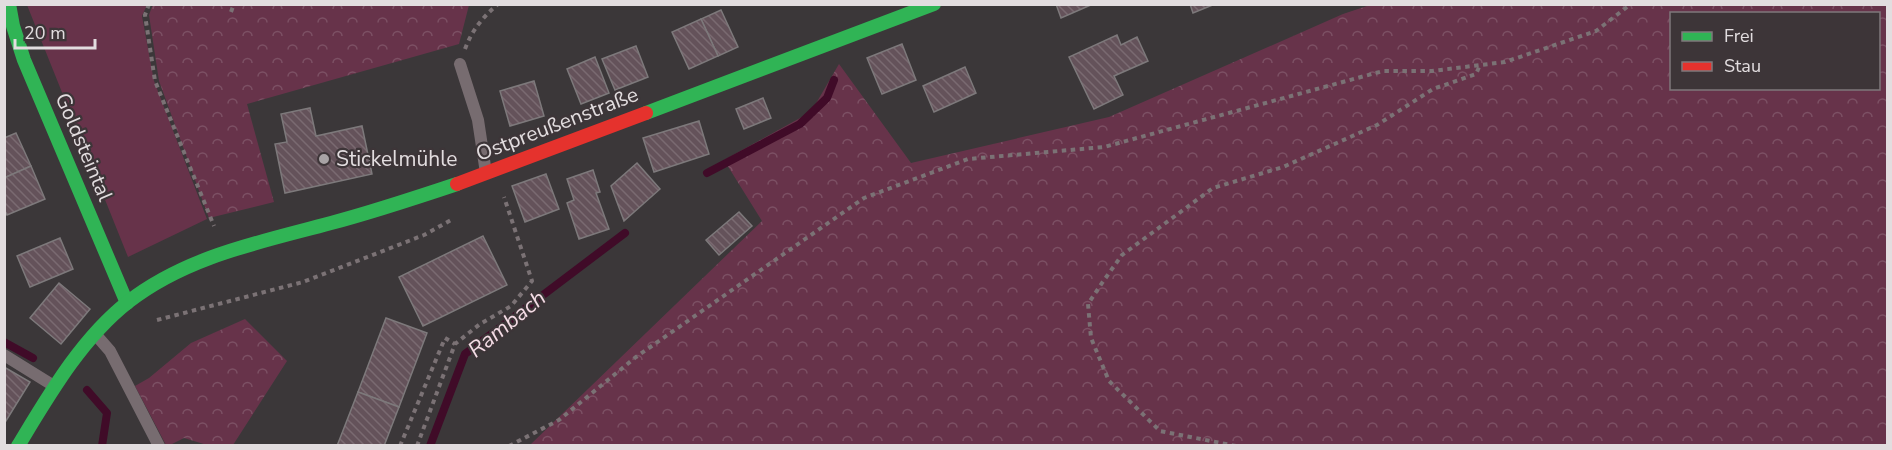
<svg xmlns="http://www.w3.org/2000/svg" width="1892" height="450" font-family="'Nunito Sans',sans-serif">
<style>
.green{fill:#67334a}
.forest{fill:url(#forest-crowns);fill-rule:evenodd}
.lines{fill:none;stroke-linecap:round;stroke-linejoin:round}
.stream{stroke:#400b28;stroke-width:8}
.building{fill:url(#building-back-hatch);stroke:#7d797b;stroke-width:1.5}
.path{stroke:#7b7275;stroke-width:4;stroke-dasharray:4.5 4.5;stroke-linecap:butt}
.lane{stroke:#776c70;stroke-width:12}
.fast{stroke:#30b455;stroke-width:14}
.jam{stroke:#e5322d;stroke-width:14}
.poi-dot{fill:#a8a3a5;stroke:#3d3538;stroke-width:2}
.labels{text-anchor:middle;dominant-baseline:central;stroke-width:4.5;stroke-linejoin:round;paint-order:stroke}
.street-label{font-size:21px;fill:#e2dddf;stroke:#3d3538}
.poi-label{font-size:21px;fill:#e2dddf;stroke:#3d3538;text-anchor:start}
.water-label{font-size:22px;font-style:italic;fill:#f4dce5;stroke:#3d3538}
</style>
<defs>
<pattern id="forest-crowns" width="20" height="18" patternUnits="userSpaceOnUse" patternTransform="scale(1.5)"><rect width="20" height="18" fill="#67334a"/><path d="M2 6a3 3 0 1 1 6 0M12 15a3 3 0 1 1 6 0" fill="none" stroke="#7c5064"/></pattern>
<pattern id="building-back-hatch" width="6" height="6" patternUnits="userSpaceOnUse" patternTransform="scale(1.5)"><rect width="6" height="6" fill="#64525a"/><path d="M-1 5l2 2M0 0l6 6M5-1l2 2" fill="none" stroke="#7a6a71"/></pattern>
</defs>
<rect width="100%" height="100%" fill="#3b3739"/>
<!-- green -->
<path class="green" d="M27 5H147L142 16 154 81 207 219 128 257Z"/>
<!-- forest -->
<g class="forest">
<path d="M153 4H469V5L459 44 247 104 274 202 209 218 159 81 149 15Z"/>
<path d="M1370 5H1887V445H530L762 221 724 160 811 112 839 64 911 163 1109 117 1343 14ZM1672 14H1878V88H1672Z"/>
<path d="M245 319 287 361 233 445H207L184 438 170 445H166L135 386 149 378 191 343Z"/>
</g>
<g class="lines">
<!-- stream -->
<g class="stream">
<path d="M707 173 800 124 827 98 834 80"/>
<path d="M4 342 33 358"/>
<path d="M87 390 107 413 102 446"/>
<path d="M430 446 465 354 625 233"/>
</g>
</g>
<!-- building -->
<g class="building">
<path d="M1056 4H1093L1061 18Z"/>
<path d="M1190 4H1215L1193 13Z"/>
<path d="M721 10 738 47 718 56 701 19Z"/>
<path d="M701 19 718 56 689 69 672 32Z"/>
<path d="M1117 35 1121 45 1137 37 1148 61 1114 76 1123 95 1094 109 1069 57Z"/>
<path d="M902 44 916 80 882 94 867 58Z"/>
<path d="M636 46 648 77 615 90 602 59Z"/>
<path d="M595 57 609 93 581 104 567 69Z"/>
<path d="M965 67 976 93 934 112 923 86Z"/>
<path d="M534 81 544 116 510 126 500 91Z"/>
<path d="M763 98 771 118 744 129 736 109Z"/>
<path d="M310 108 316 136 362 126 372 174 285 193 275 144 287 142 281 114Z"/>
<path d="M699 121 709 154 654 172 643 138Z"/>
<path d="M16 133 31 166 4 178V138Z"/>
<path d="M637 163 660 189 624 221 611 186Z"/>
<path d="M31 166 45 199 7 215 4 209V178Z"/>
<path d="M593 170 600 192 596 193 609 229 579 239 567 203 574 200 567 179Z"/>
<path d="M546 174 559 209 525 222 512 186Z"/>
<path d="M739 212 752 226 719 255 706 240Z"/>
<path d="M483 236 507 285 423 326 399 277Z"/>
<path d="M60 238 73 269 30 287 17 256Z"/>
<path d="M59 283 90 309 61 344 30 318Z"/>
<path d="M386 318 427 333 399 407 358 392Z"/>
<path d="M4 367 30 382 4 424Z"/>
<path d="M358 392 399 407 384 446H337Z"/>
</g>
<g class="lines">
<!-- path -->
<g class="path">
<path d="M149 4 145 15 155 81 214 226"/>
<path d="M231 12 234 4"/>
<path d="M465 49C472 30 483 17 498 4"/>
<path d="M157 320 303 282 424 235 453 219"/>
<path d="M400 446 445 338 455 344"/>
<path d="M417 446 455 344 480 324 511 306 532 281 504 197"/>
<path d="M509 446 559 420 636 357 864 198 968 159 1104 147 1383 71H1432L1505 62 1596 31 1631 4"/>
<path d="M1236 446 1160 431 1109 381 1091 338 1088 304 1102 283 1122 255 1213 188 1283 167 1377 125 1433 89 1476 74 1480 65"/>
</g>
<!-- lane -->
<g class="lane">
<path d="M460 64 478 120 486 173"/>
<path d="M96 335 110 351 159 446"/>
<path d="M4 355 54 386"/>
</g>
<!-- fast -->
<g class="fast">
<path d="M9 4 13 26 24 60 127 303"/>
<path d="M646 113 934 4"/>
<path d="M18 446C49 395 81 339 128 302 187 256 261 242 331 223 373 212 415 198 457 184"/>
</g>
<!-- jam -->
<path class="jam" d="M457 184 646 113"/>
</g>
<!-- markers -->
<circle class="poi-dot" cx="324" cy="159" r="6"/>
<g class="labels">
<!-- street labels -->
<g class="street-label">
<text transform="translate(557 124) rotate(-21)">Ostpreußenstraße</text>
<text transform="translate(84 147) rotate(67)">Goldsteintal</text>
</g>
<!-- poi labels -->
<g class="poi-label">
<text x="336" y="159">Stickelmühle</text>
</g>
<!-- water labels -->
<g class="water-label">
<text transform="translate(507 324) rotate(-39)">Rambach</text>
</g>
</g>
<!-- border -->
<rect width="1892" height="450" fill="none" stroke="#e2dddf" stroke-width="12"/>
<!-- legend -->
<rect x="1670" y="12" width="210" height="78" fill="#3d3538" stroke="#7f787b" stroke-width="1.5"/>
<rect x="1682" y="32" width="30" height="9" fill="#30b455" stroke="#7f787b" stroke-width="1.5"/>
<text x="1724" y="42" font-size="18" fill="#e2dddf">Frei</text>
<rect x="1682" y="62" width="30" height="9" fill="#e5322d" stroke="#7f787b" stroke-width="1.5"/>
<text x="1724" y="72" font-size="18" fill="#e2dddf">Stau</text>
<!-- scale -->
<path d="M15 39v9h80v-9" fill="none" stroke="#e2dddf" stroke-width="3"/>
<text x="24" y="39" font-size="18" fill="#e2dddf" stroke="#3d3538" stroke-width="4.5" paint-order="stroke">20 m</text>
</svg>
